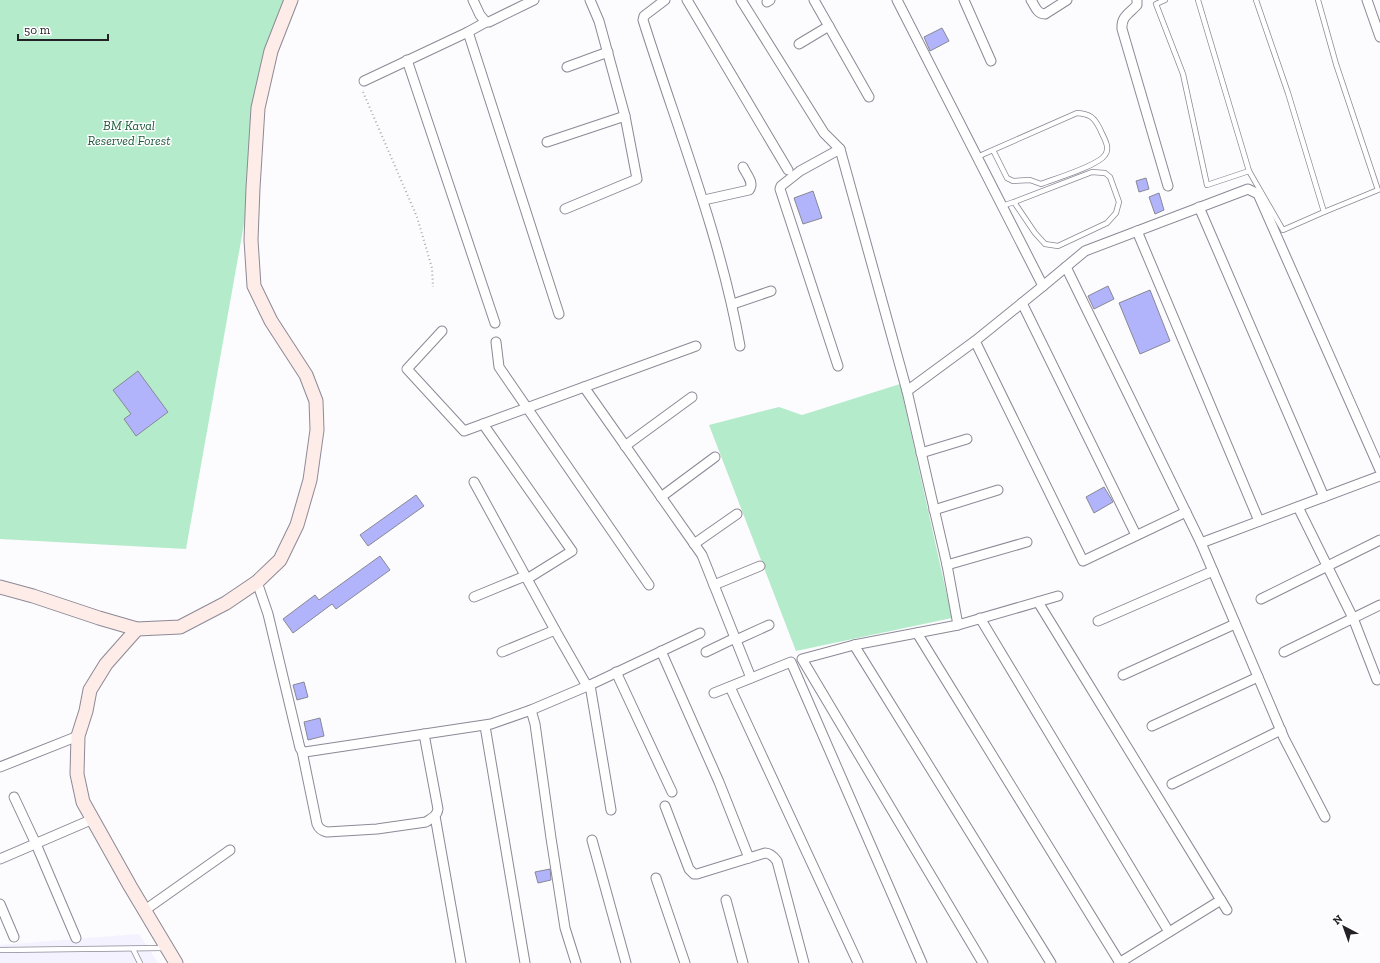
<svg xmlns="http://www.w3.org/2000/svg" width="1380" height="963" font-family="'Zilla Slab',serif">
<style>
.built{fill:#f5f2ff}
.green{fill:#b4ebcb}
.building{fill:#b2b4fb;stroke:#878895}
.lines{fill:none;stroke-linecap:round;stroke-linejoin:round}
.lane-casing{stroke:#8d8996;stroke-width:6}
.street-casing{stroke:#8d8996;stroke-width:11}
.secondary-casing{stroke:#8d8996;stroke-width:15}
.path{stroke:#aaa9ac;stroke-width:2;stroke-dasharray:1 3;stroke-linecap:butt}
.lane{stroke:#fff;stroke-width:4.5}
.street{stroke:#fff;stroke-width:9}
.secondary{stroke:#fdece8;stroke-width:13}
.labels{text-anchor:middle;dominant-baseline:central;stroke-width:3;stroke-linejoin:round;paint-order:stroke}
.park-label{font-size:13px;font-style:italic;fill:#1f5a3d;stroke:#fff}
</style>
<rect width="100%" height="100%" fill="#fcfbfe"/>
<!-- built -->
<path class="built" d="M139 934 158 963H0V945Z"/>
<!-- green -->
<g class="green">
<path d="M0 0H284L186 549 0 539Z"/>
<path d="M900 384 952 618 796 651 709 425 779 407 802 415Z"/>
</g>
<!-- building -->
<g class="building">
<path d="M942 28 949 41 930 51 924 37Z"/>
<path d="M1146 178 1149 189 1139 192 1136 181Z"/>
<path d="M813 191 822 218 803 224 794 198Z"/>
<path d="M1159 193 1164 210 1155 214 1149 197Z"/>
<path d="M1108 286 1114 299 1094 309 1088 296Z"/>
<path d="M1150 290 1170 341 1140 354 1119 303Z"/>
<path d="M138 371 168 412 136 436 124 419 131 414 113 390Z"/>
<path d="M1104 487 1113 502 1094 513 1086 497Z"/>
<path d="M416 495 424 506 368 546 360 535Z"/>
<path d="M380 556 390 570 336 609 332 604 293 633 283 619 315 595 319 600Z"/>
<path d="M304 682 308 697 297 700 293 685Z"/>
<path d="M320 718 324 736 308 740 304 722Z"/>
<path d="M550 869 551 880 538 883 535 872Z"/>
</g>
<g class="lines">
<defs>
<g id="lane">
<path d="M1165 0 1156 4 1183 74 1207 185 1249 171 1198 0"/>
<path d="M1318 0 1336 64 1378 190 1324 212"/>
<path d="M977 157 1077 113C1090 114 1094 117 1100 129 1103 137 1111 147 1105 155 1098 166 1054 179 1041 184L1030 180 1013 181 1007 178 993 150"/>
<path d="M1249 171 1283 230 1324 212 1288 93 1256 0"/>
<path d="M1002 206 1014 202 1092 172 1105 173 1110 177 1119 202 1116 213 1107 223 1058 246 1045 244 1035 233 1014 202"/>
<path d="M133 949 140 963"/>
<path d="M0 950 164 948"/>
</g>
<g id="street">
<path d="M473 0 480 15 486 22H489L534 0"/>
<path d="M665 0 644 16 643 20C677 128 720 234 740 346"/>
<path d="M687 0 788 170"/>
<path d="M741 0 824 133 840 149 907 391 947 565 958 625 1058 596"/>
<path d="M814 0 869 97"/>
<path d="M897 0 1043 286 1085 251 1248 189 1258 194 1380 470"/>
<path d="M964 0 991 61"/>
<path d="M1031 0C1035 6 1037 14 1045 14L1067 0"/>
<path d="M1137 0V5C1130 13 1121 16 1122 29L1168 186"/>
<path d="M1367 0 1380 37"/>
<path d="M767 2 770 0"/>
<path d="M468 32 559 314"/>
<path d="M799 44 829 26"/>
<path d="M407 60 495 323"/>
<path d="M567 67 608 52"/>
<path d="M364 81 468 32 486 22"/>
<path d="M547 142 625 116"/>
<path d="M704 200 749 190C755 183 746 174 743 167"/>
<path d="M1199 207 1324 497"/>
<path d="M565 209 637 179 625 116 599 21 590 0"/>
<path d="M1137 231 1259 521"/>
<path d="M1066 267 1201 543 1380 476"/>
<path d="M1022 303 1136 535"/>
<path d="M733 304 771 291"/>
<path d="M442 331 407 369 464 431 696 346"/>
<path d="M975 341 1083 561 1186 512"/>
<path d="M496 342 499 367 649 585"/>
<path d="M838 366 780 189 781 186 800 171 840 149"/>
<path d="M584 387 702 555 751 678"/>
<path d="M907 391 975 341 1043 286"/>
<path d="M483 424 572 551 527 579"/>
<path d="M625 446 692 397"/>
<path d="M921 453 967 439"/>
<path d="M474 482 555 630"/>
<path d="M661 497 715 457"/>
<path d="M1298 507 1353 618 1377 680"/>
<path d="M934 510 998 490"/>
<path d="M1201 543 1284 738 1325 817"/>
<path d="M694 544 737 514"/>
<path d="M947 565 1027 542"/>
<path d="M257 582 268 614 300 748 302 751 305 752 491 724 531 710 590 685 700 633"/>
<path d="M714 585 760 566"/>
<path d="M474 597 525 576"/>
<path d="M1261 599 1380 540"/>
<path d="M1038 602 1227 910"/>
<path d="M980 618 1169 932"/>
<path d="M1098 621 1213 571"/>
<path d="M958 625 854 645 802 659 983 963"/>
<path d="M917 633 1120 963"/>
<path d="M736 640 769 625"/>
<path d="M854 645 1051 963"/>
<path d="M661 651 719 782 749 858"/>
<path d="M502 652 555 630 587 686"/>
<path d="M706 652 735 638"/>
<path d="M1284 652 1380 605"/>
<path d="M616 672 672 792"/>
<path d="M1123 675 1235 624"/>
<path d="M590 685 611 810"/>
<path d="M730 687 858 963"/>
<path d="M714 693 791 662 922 963"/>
<path d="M531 710 535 724 551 838 565 928 576 963"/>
<path d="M485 726 525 963"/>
<path d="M1152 726 1258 677"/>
<path d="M302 751 317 824C319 829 322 831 327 832L377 829 426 822C432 818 437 816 438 809L424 734"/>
<path d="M0 767 78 736"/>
<path d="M1172 784 1281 730"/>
<path d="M14 797 36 844 76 938"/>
<path d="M665 806 689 869 694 874H697L765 853C770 853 774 857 777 861L804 963"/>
<path d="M435 816 461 963"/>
<path d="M592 840 626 963"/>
<path d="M0 859 93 819"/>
<path d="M656 878 685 963"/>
<path d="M726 900 743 963"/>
<path d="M0 904 14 937"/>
<path d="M145 910 230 850"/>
<path d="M1119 963 1221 900"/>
</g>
<g id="secondary">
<path d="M0 587 33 596 99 618 137 629 180 627 226 603 257 582 280 560 297 525 310 480 317 430 316 401 306 375 271 321 254 286 251 240 253 188 258 108 271 51 291 0"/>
<path d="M137 629 106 664 90 690 86 711 78 736 77 774 83 802 130 886 176 963"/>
</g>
</defs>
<!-- lane casing -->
<use href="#lane" class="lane-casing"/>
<!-- street casing -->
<use href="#street" class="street-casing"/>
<!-- secondary casing -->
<use href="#secondary" class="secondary-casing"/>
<!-- path -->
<path class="path" d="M363 92 417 217 432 268 433 287"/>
<!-- lane -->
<use href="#lane" class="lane"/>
<!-- street -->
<use href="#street" class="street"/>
<!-- secondary -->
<use href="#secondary" class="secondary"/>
</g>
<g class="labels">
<!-- park labels -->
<g class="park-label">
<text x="129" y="125">BM Kaval<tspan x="129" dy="15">Reserved Forest</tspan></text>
</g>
</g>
<!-- north arrow -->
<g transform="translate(1344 927) rotate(319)" stroke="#ffffff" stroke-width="3" paint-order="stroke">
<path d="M0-3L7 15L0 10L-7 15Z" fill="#232126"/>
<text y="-6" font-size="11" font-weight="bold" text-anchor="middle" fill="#232126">N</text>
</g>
<!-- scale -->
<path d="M18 34v6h90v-6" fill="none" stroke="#232126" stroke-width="2"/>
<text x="24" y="34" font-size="12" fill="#232126" stroke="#ffffff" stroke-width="3" paint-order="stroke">50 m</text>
</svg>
